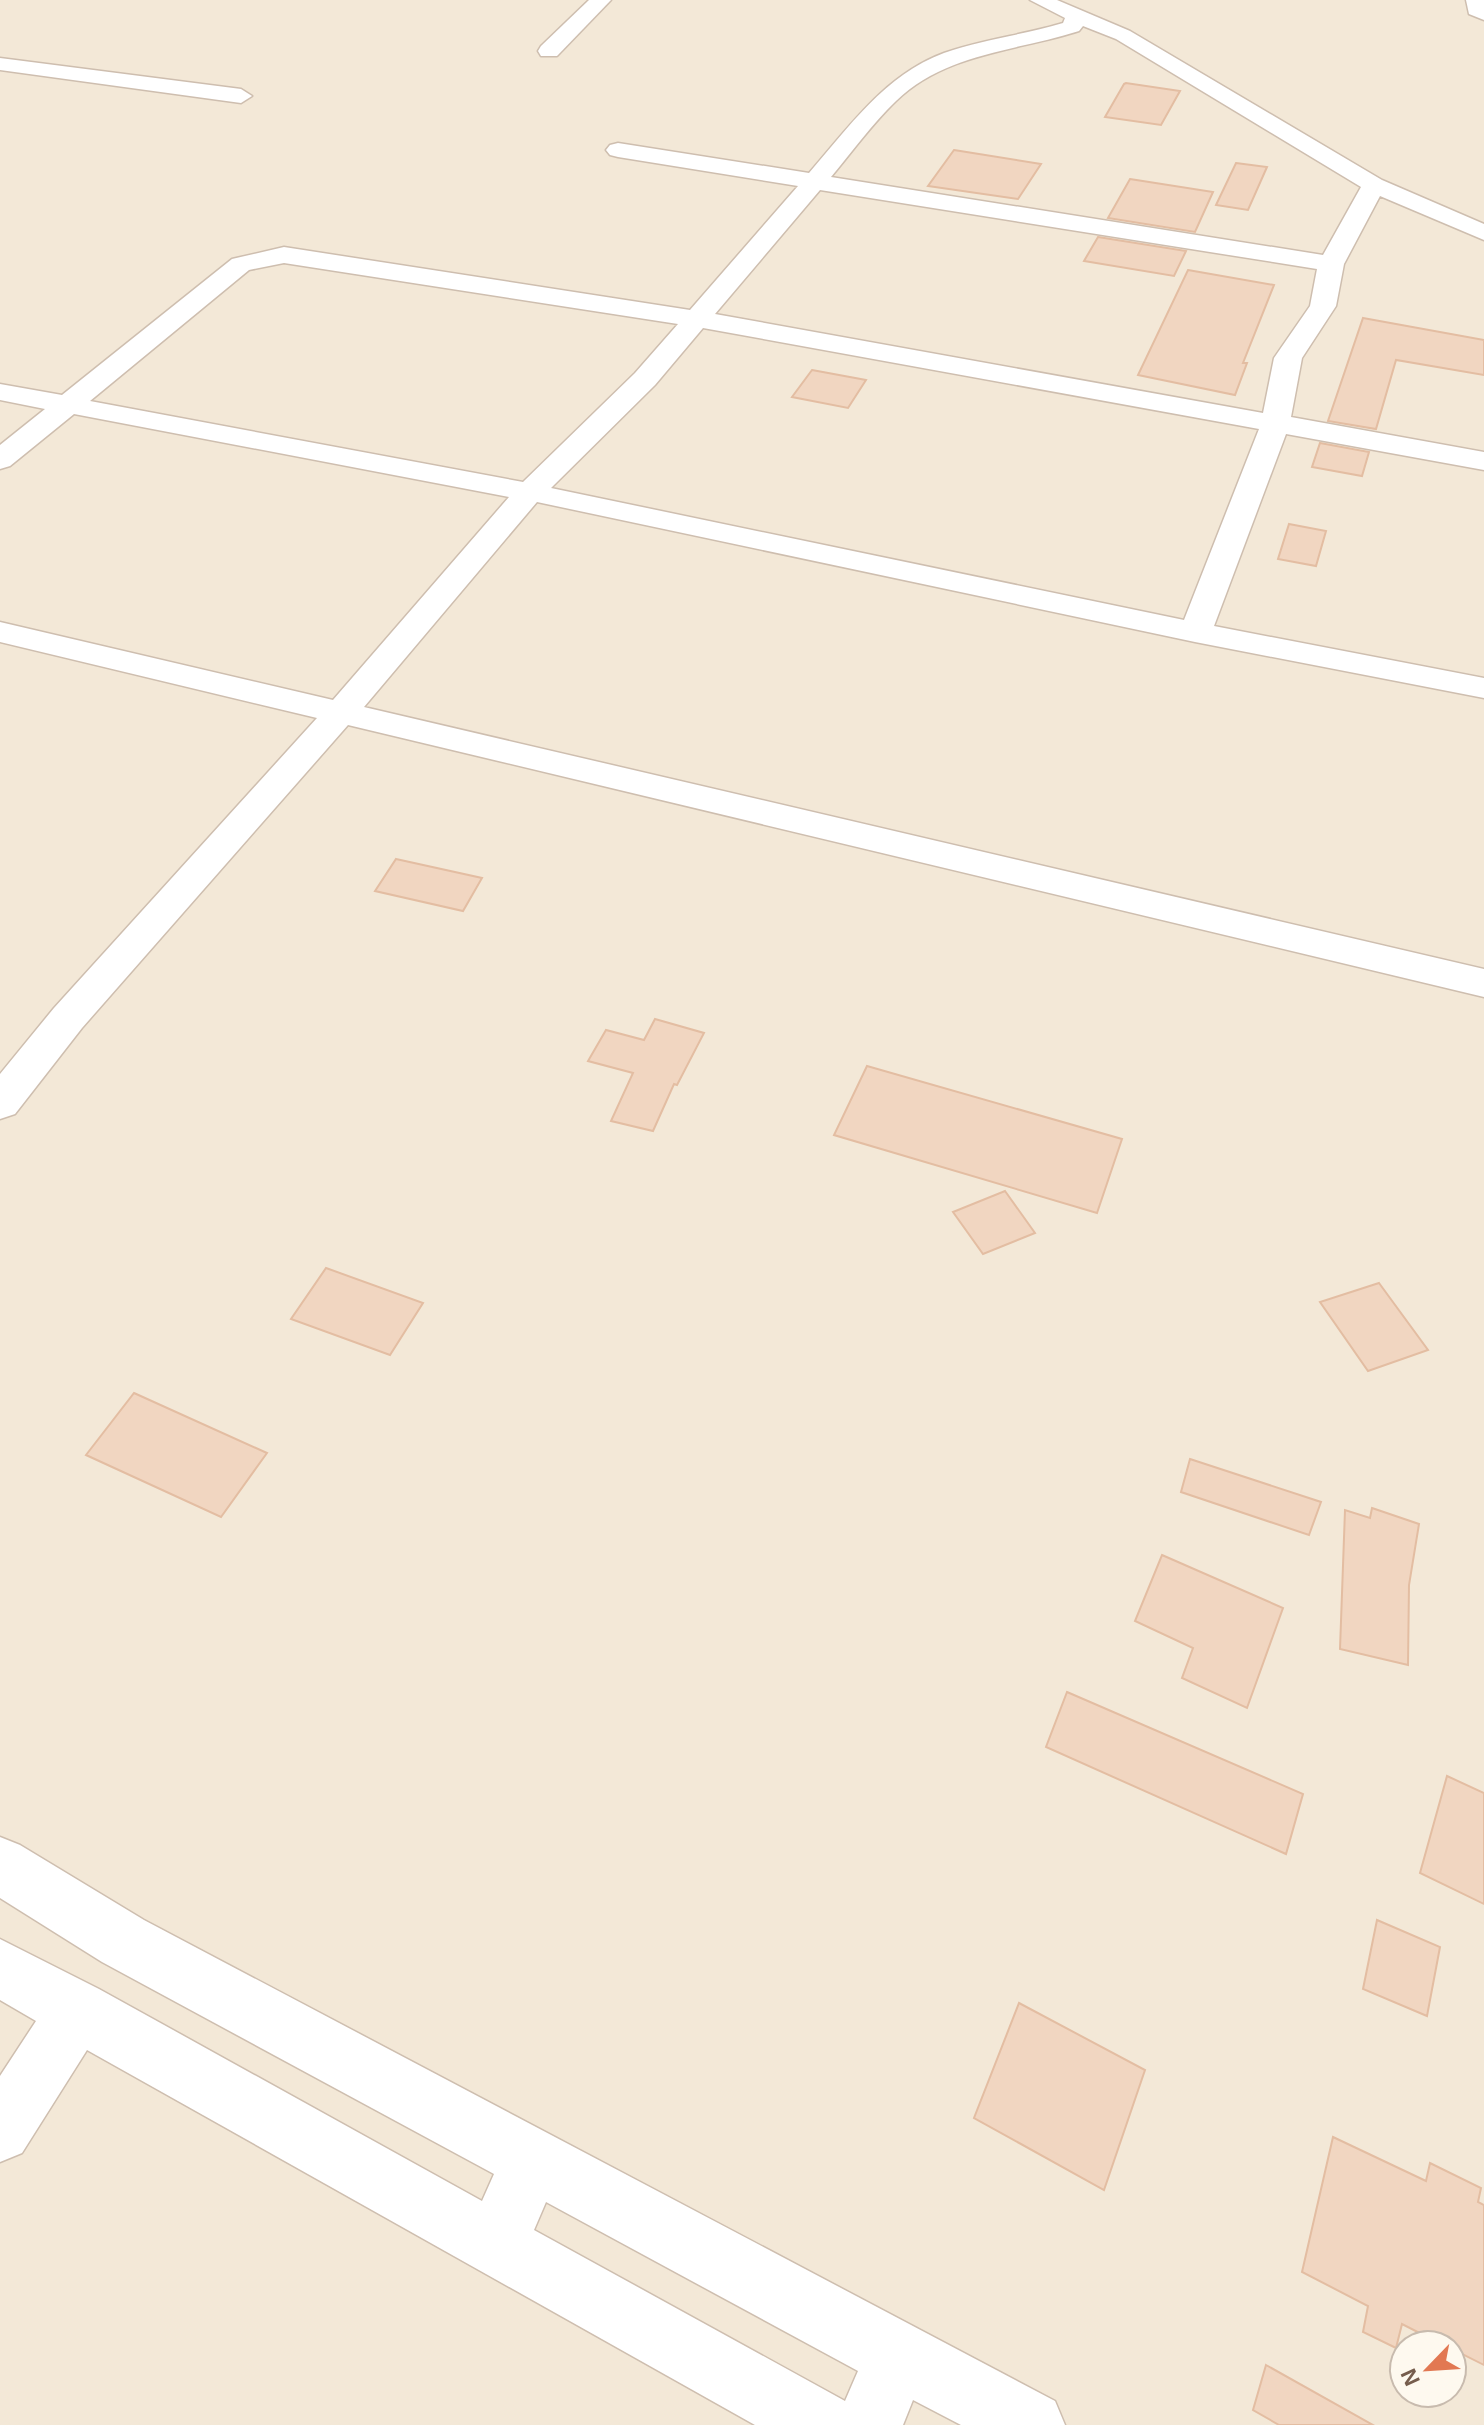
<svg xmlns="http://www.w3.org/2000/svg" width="1484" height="2425" font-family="Arial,sans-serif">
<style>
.residential{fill:#f3e8d7;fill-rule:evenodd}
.building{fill:#f1d6c1;stroke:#e3bda2;stroke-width:2}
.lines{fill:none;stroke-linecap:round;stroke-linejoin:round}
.minor-casing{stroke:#cebeaf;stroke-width:3}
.minor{fill:#fff;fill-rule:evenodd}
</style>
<rect width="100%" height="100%" fill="#fcf5e8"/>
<!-- residential -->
<path class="residential" d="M0 0H1484V2425H0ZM1404 2345H1452V2393H1404Z"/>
<!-- building -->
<g class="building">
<path d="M1124 84 1126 83 1180 91 1161 125 1105 117Z"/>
<path d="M954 150 1041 164 1018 199 928 186Z"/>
<path d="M1236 163 1267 167 1248 210 1216 205Z"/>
<path d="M1130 179 1213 192 1195 232 1108 218Z"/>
<path d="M1098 237 1186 251 1174 276 1084 261Z"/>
<path d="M1188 270 1274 285 1243 363H1247L1235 395 1138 375Z"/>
<path d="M1363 318 1484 340V375L1396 360 1376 429 1328 421Z"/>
<path d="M812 370 866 380 848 408 792 397Z"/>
<path d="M1320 443 1369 452 1362 476 1312 467Z"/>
<path d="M1289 524 1326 531 1316 566 1278 559Z"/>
<path d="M396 859 482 878 463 911 375 891Z"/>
<path d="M655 1019 704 1033 677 1085 674 1084 653 1131 611 1121 633 1073 588 1061 606 1030 644 1040Z"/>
<path d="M867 1066 1122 1139 1097 1213 834 1135Z"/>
<path d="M1005 1191 1035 1233 983 1254 953 1212Z"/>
<path d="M326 1268 423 1303 390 1355 291 1319Z"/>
<path d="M1379 1283 1428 1350 1368 1371 1320 1302Z"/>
<path d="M134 1393 267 1453 221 1517 86 1455Z"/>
<path d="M1190 1459 1321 1502 1309 1535 1181 1492Z"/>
<path d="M1372 1508 1419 1524 1409 1585 1408 1665 1340 1649 1345 1510 1370 1518Z"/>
<path d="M1162 1555 1283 1608 1247 1708 1182 1678 1193 1648 1135 1621Z"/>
<path d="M1067 1692 1303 1794 1286 1854 1046 1747Z"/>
<path d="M1447 1776 1484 1793V1904L1420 1873Z"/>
<path d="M1377 1920 1440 1947 1427 2016 1363 1989Z"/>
<path d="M1019 2003 1145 2070 1104 2190 974 2118Z"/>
<path d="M1333 2137 1426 2181 1430 2163 1481 2188 1478 2202 1484 2205V2365L1452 2349V2345H1443L1402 2324 1396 2348 1363 2332 1368 2306 1302 2272Z"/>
<path d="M1266 2365 1373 2425H1279L1253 2410Z"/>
</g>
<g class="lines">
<defs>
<g id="minor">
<path d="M589 0H611L557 56H541L538 51 541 46Z"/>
<path d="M1030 0H1057L1130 31 1382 180 1484 224V240L1380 196 1344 264 1336 306 1302 358 1291 417 1484 452V470L1286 434 1214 626 1484 678V698L1195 642 537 502 364 707 1484 969V997L348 725 82 1028 15 1114 0 1119V1074L54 1008 317 718 0 642V622L333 700 509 497 74 414 10 466 0 469V445L45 409 0 400V384L62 395 232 259 284 247 690 310 798 186 618 157 610 155 606 150 610 145 618 143 809 173C849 127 885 75 944 53 983 39 1024 35 1063 23L1065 18ZM1083 26 1116 39 1361 187 1323 255 831 177C852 152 872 124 896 101 945 53 1017 51 1079 31ZM820 190 1317 269 1310 306 1274 358 1263 413 715 314ZM284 263 678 324 635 373 523 482 90 401 249 270ZM703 328 1259 429 1184 620 551 488 655 385Z"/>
<path d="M1466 0H1484V20L1469 14Z"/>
<path d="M0 58 241 89 252 96 241 103 0 70Z"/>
<path d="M0 1837 20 1845 144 1920 1055 2401 1065 2425H961L913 2400 903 2425H755L87 2050 22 2153 0 2162V2076L36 2021 0 2000V1939L99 1989 482 2201 494 2174 102 1962 0 1898ZM546 2202 858 2371 845 2401 534 2230Z"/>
</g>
</defs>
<!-- minor casing -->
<use href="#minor" class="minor-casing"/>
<!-- minor -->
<use href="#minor" class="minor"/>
</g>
<!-- north arrow -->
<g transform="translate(1428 2369) rotate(245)"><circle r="38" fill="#fef9ef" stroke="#c8bbae" stroke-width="2"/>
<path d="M0-6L14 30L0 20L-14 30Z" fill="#e27852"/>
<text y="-12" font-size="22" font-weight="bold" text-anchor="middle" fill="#765d4d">N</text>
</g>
</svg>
